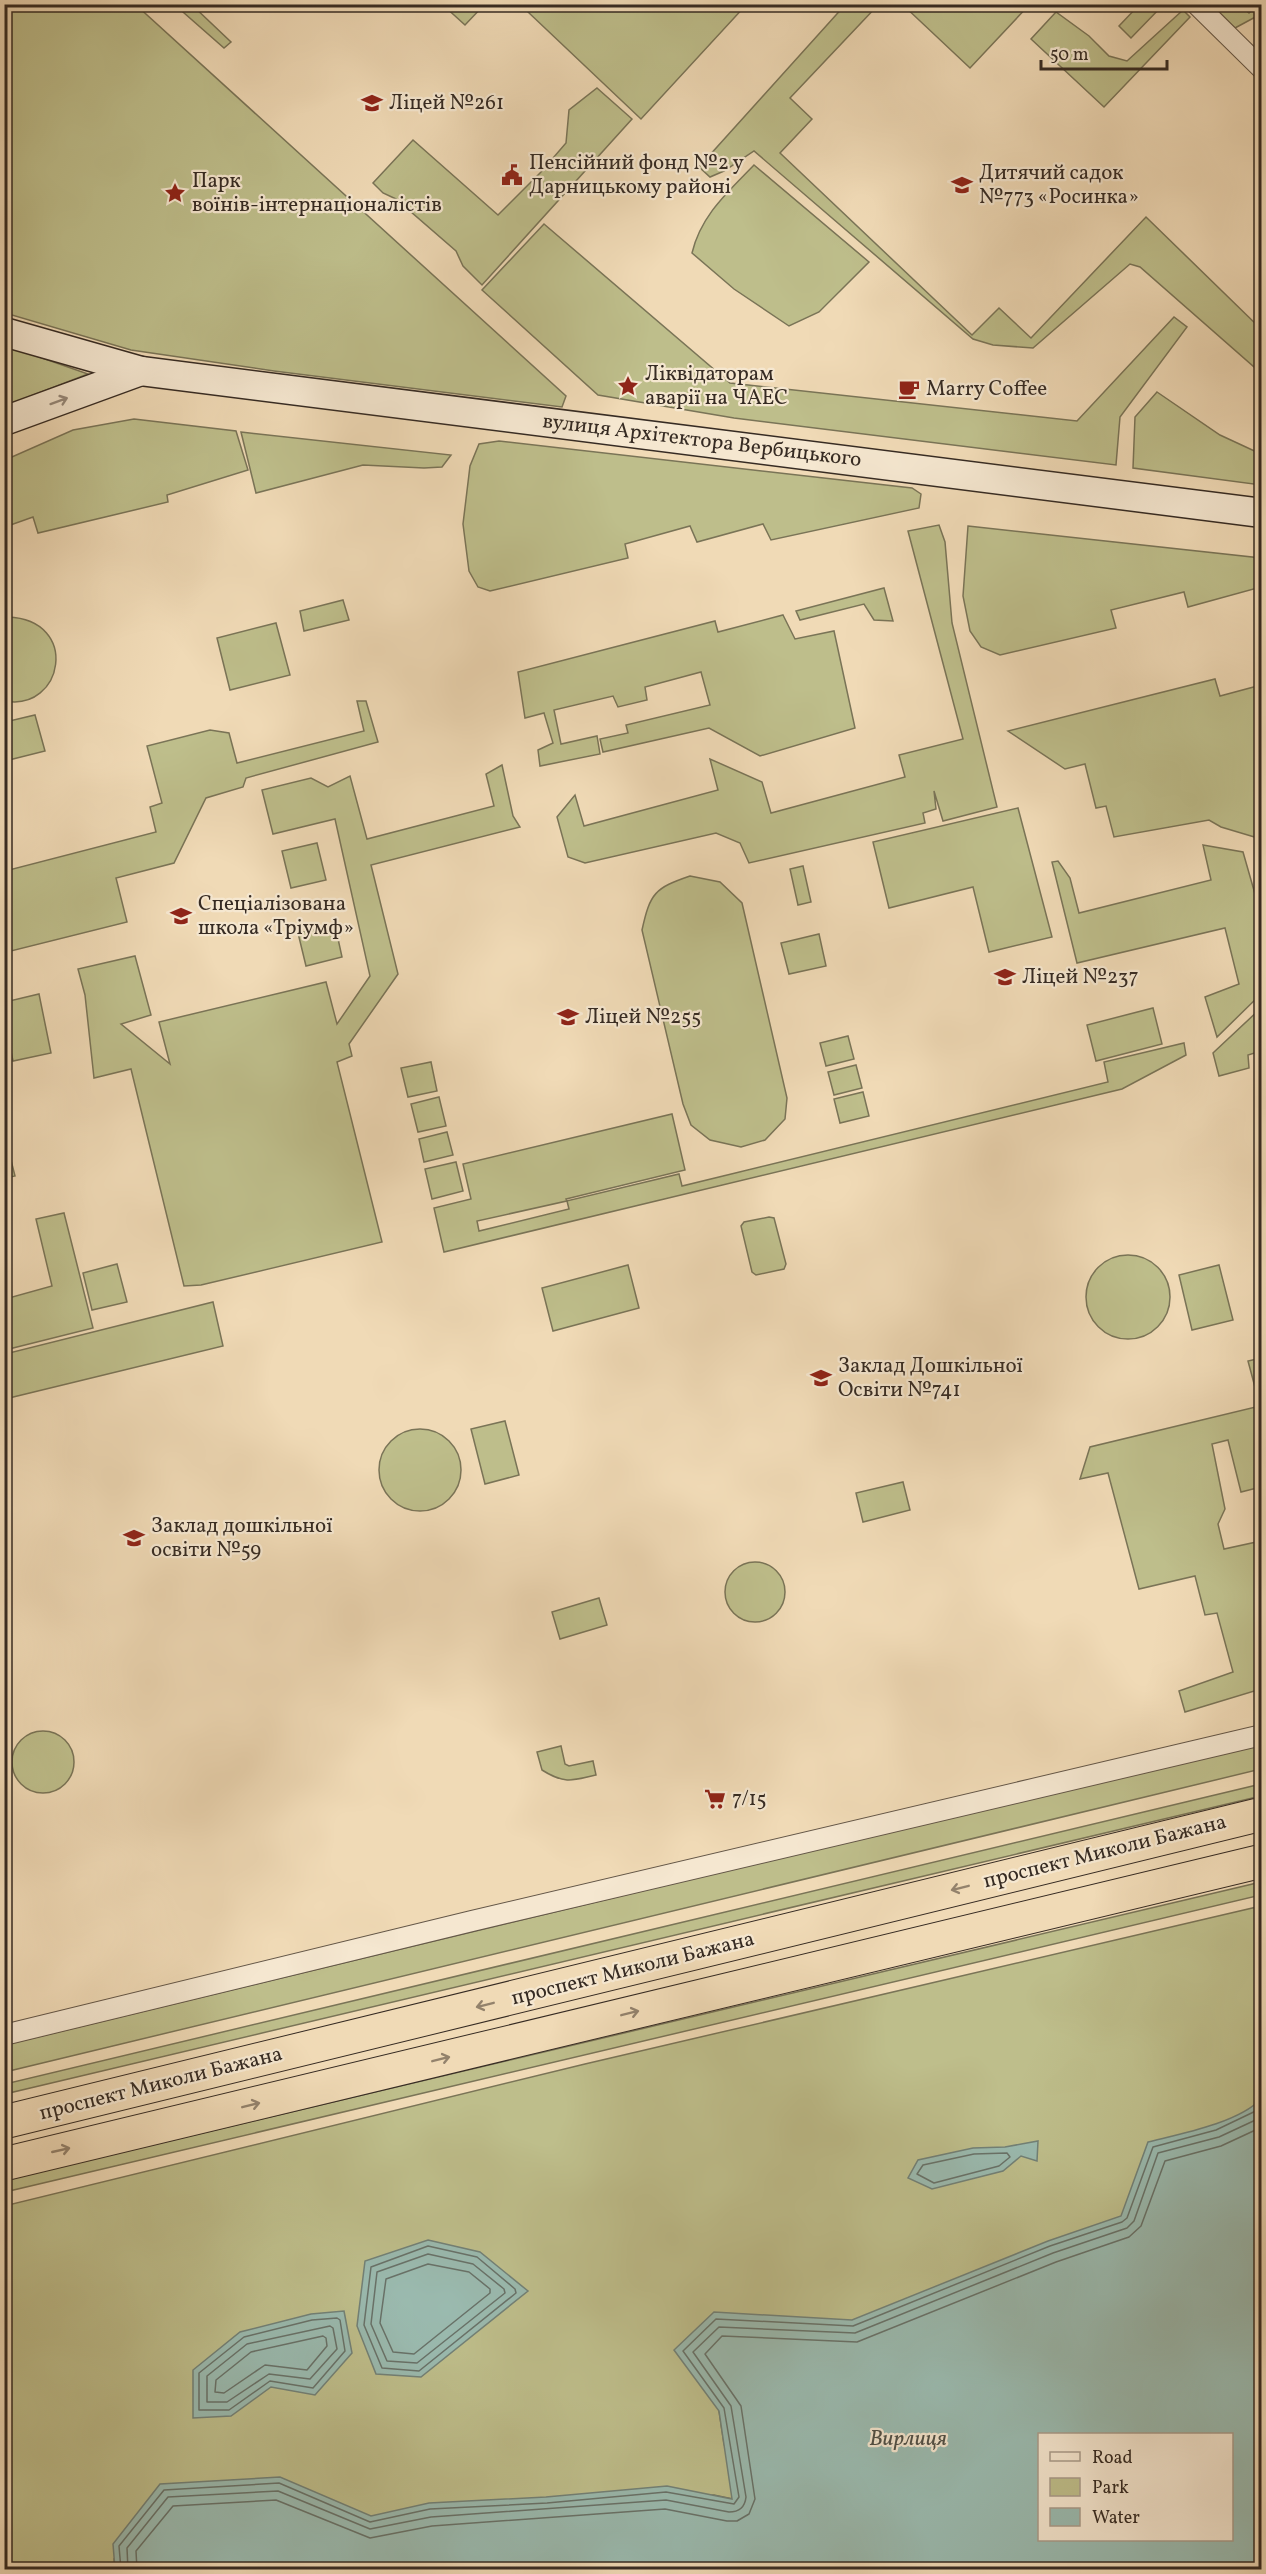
<svg xmlns="http://www.w3.org/2000/svg" width="1266" height="2574" font-family="Vollkorn,serif">
<style>
.green{fill:#bebe8b;stroke:#7a7457;stroke-width:1.5;fill-rule:evenodd}
.water{fill:#9abaaf;stroke:#728177;stroke-width:1.5;fill-rule:evenodd}
.lines{fill:none;stroke-linecap:round;stroke-linejoin:round}
.shore{stroke:#687269;stroke-width:1.5}
.street-casing{stroke:#645748;stroke-width:22}
.secondary-casing{stroke:#362b23;stroke-width:31}
.highway-casing{stroke:#362b23;stroke-width:35}
.street{stroke:#f5e7d0;stroke-width:20}
.secondary{stroke:#f5e7d0;stroke-width:28}
.highway{stroke:#f0dab6;stroke-width:33}
.oneway{stroke:#96897a}
.oneway2{stroke:#93826c}
.labels{text-anchor:middle;dominant-baseline:central;stroke-width:4.5;stroke-linejoin:round;paint-order:stroke}
.poi-label{font-size:21px;fill:#362b23;stroke:#f5e7d0;text-anchor:start}
.street-label{font-size:21px;fill:#362b23;stroke:#f5e7d0}
.water-label{font-size:22px;font-style:italic;fill:#4f4f46;stroke:#f5e7d0}
</style>
<rect width="100%" height="100%" fill="#f0dab6"/>
<filter id="stains"><feTurbulence type="fractalNoise" baseFrequency=".00333" numOctaves="4"/><feColorMatrix values="0 0 0 0 .2 0 0 0 0 .09 0 0 0 0 .02 0 0 0 .5 -.17"/></filter>
<radialGradient id="worn" r=".72"><stop offset=".6" stop-color="#630" stop-opacity="0"/><stop offset="1" stop-color="#630" stop-opacity=".3"/></radialGradient>
<!-- green -->
<g class="green">
<path d="M535 4H746V5L641 119 528 12Z"/>
<path d="M1030 4 970 68 903 5V4Z"/>
<path d="M4 5H136L566 396 562 407 274 371 131 350 5 313Z"/>
<path d="M175 5H192L231 42 224 48Z"/>
<path d="M443 5H484L465 25Z"/>
<path d="M845 5H878L790 98 812 119 780 153 972 335 999 308 1031 338 1146 217 1261 329V373L1140 267 1130 264 1033 348 993 345 973 339 754 151 724 171 710 177 699 167Z"/>
<path d="M1139 5H1163L1131 38 1119 26Z"/>
<path d="M1212 5H1239L1249 13 1258 5H1261V14L1235 28Z"/>
<path d="M1183 10 1190 17 1104 107 1031 39 1056 12 1089 36 1109 56 1127 61Z"/>
<path d="M597 88 632 119 482 285 463 266 456 251 396 199 383 193 373 183 413 140 498 215 541 172 566 143 569 110Z"/>
<path d="M754 165 869 262 819 312 789 326 734 289 692 253C701 215 728 192 754 165Z"/>
<path d="M544 224 730 383 1077 421 1174 317 1187 327 1120 417 1116 465 734 418 598 395 482 290Z"/>
<path d="M5 345 88 374 5 406Z"/>
<path d="M1157 392 1220 435 1261 454V485L1133 468 1135 417Z"/>
<path d="M134 419 236 431 248 470 167 495 168 502 38 533 33 517 5 527V460L73 430Z"/>
<path d="M241 432 451 455 442 467 424 468 363 465 256 493Z"/>
<path d="M499 441 912 488 921 494 919 508 771 540 763 524 697 542 690 526 625 544 628 558 490 591 478 587 469 571 463 524 470 466 479 444Z"/>
<path d="M939 525 945 542 952 623 997 807 943 821 934 791 936 809 923 813 925 823 749 863 740 843 716 833 585 863 568 857 557 817 575 795 584 826 718 790 710 759 762 782 771 813 905 777 899 755 963 739 908 531Z"/>
<path d="M968 526 1261 558V587L1188 607 1184 592 1111 610 1116 628 1000 655 981 647 970 631 963 596Z"/>
<path d="M884 588 893 621 874 620 864 604 800 620 796 611Z"/>
<path d="M343 600 349 620 304 631 300 611Z"/>
<path d="M783 615 795 639 834 631 855 728 760 756 709 728 603 752 600 739 628 733 626 725 710 705 701 672 645 687 647 700 618 707 613 696 554 710 561 744 597 736 600 754 540 766 538 750 553 743 544 713 525 718 518 672 715 621 718 632Z"/>
<path d="M8 617C81 620 63 712 5 701L4 618Z"/>
<path d="M276 623 290 675 230 690 217 638Z"/>
<path d="M1215 679 1220 696 1261 685V839L1221 827 1209 820 1114 837 1106 806 1096 808 1085 764 1065 769 1008 731Z"/>
<path d="M357 701H366L378 742 246 778 243 787 206 798 174 863 116 878 127 922 7 952 5 950V871L156 832 150 807 162 803 147 746 210 730 229 733 237 763 364 731Z"/>
<path d="M35 715 45 751 5 761V722Z"/>
<path d="M502 765 513 816 520 827 371 865 398 974 349 1044 352 1056 337 1062 382 1242 201 1285 184 1286 131 1069 94 1078 85 995 78 969 135 956 151 1015 121 1024 170 1064 159 1022 326 982 337 1024 370 976 335 819 273 834 262 790 311 778 328 787 350 776 367 839 494 806 486 774Z"/>
<path d="M1018 808 1052 937 989 952 973 887 889 908 873 842Z"/>
<path d="M317 843 326 880 291 888 282 851Z"/>
<path d="M1203 845 1243 852 1259 908H1261V994L1217 1037 1205 997 1239 984 1225 928 1077 963 1052 862 1058 861 1070 878 1079 913 1211 880Z"/>
<path d="M803 866 811 902 798 905 790 869Z"/>
<path d="M690 876 720 882 742 903 787 1098 785 1119 765 1140 741 1147 710 1140 691 1125 683 1104 642 930C650 893 655 888 690 876Z"/>
<path d="M335 925 342 957 306 966 298 933Z"/>
<path d="M819 934 826 966 789 974 781 943Z"/>
<path d="M39 994 51 1053 13 1061 5 1023V1002Z"/>
<path d="M1153 1008 1162 1044 1096 1061 1087 1025Z"/>
<path d="M1261 1008V1051L1248 1055 1249 1068 1219 1076 1213 1053Z"/>
<path d="M848 1036 854 1059 826 1066 820 1043Z"/>
<path d="M1184 1043 1186 1055 1122 1089 444 1252 434 1208 471 1199 463 1164 672 1114 685 1170 566 1199 567 1201 679 1174 682 1186 1108 1082 1104 1062ZM567 1201 569 1209 479 1231 477 1221Z"/>
<path d="M431 1062 437 1091 408 1097 401 1068Z"/>
<path d="M856 1065 862 1088 834 1095 828 1072Z"/>
<path d="M863 1092 869 1116 840 1123 834 1099Z"/>
<path d="M439 1097 446 1126 418 1132 411 1104Z"/>
<path d="M447 1132 453 1155 424 1162 419 1139Z"/>
<path d="M4 1133 15 1176 5 1178H4Z"/>
<path d="M456 1162 463 1191 432 1199 425 1169Z"/>
<path d="M64 1213 93 1328 5 1350V1299L52 1286 36 1219Z"/>
<path d="M769 1217 774 1218 786 1264 784 1269 756 1275 752 1272 741 1226 744 1222Z"/>
<circle cx="1128" cy="1297" r="42"/>
<path d="M117 1264 127 1302 92 1310 83 1273Z"/>
<path d="M628 1265 639 1308 553 1331 542 1288Z"/>
<path d="M1219 1265 1233 1320 1192 1330 1179 1275Z"/>
<path d="M213 1302 223 1346 5 1399V1354Z"/>
<path d="M1261 1358V1487L1241 1492 1228 1440 1212 1444 1225 1509 1218 1524 1224 1549 1261 1541V1689L1185 1712 1179 1691 1233 1672 1217 1613 1205 1615 1195 1576 1139 1589 1108 1473 1080 1479 1090 1447 1260 1406 1248 1361Z"/>
<path d="M505 1421 519 1475 485 1484 471 1429Z"/>
<circle cx="420" cy="1470" r="41"/>
<path d="M903 1482 910 1510 863 1522 856 1493Z"/>
<circle cx="755" cy="1592" r="30"/>
<path d="M599 1598 607 1625 560 1639 552 1612Z"/>
<circle cx="43" cy="1762" r="31"/>
<path d="M1261 1741V1769L5 2072 4 2045Z"/>
<path d="M561 1746 565 1764 569 1766 593 1761 596 1775C572 1781 564 1784 542 1770L537 1752Z"/>
<path d="M1261 1784V1796L5 2094V2084Z"/>
<path d="M1261 1882V1895L5 2192 4 2180Z"/>
<path d="M1261 1906V2144L1001 2326 1040 2540 1029 2569 719 2411 724 2444 737 2476 733 2499 714 2495 114 2559 115 2569H5L4 2206 585 2064Z"/>
</g>
<!-- water -->
<g class="water">
<path d="M1261 2099V2569H115L113 2544 160 2484 280 2477 371 2516 429 2503 546 2497 667 2486 732 2499 719 2411 674 2350 714 2312 852 2320 1048 2241 1121 2216 1148 2142C1180 2134 1238 2123 1261 2099ZM1040 2434H1232V2540H1040Z"/>
<path d="M1038 2141 1037 2161 1021 2156 1003 2171 932 2189 908 2178 918 2160 973 2148 1005 2147Z"/>
<path d="M428 2240 480 2252 528 2291 421 2377 376 2374 357 2326 365 2261Z"/>
<path d="M344 2311 352 2353 315 2395 271 2387 231 2416 193 2418V2370L240 2332 311 2314Z"/>
</g>
<g class="lines">
<!-- shore -->
<g class="shore">
<path d="M1007 2153 1010 2157 999 2166 934 2183 917 2174 923 2165 974 2154Z"/>
<path d="M428 2246 477 2257 515 2289 516 2293 419 2371 382 2368 364 2325 371 2267Z"/>
<path d="M428 2254 473 2264 504 2289 505 2293 417 2363 387 2361 371 2324 377 2272Z"/>
<path d="M428 2264 469 2272 490 2289V2293L414 2354 393 2352 380 2323 386 2279Z"/>
<path d="M337 2318 340 2320 345 2351 313 2388 270 2381 229 2410H199V2373L244 2337 312 2320Z"/>
<path d="M330 2326 333 2328 337 2349 310 2379 269 2374 227 2402H207V2376L247 2344Z"/>
<path d="M323 2336 326 2338 327 2346 307 2370 265 2365 224 2393 215 2392 216 2380 251 2352Z"/>
<path d="M121 2570 119 2546 164 2490 279 2483 370 2522 430 2509 547 2503 666 2492 734 2504 739 2497 724 2408 683 2351 716 2319 853 2326 1050 2246 1122 2222 1127 2218 1153 2147 1216 2130 1262 2108"/>
<path d="M128 2570 127 2548 168 2497 278 2491 370 2529 431 2517 666 2500 729 2512C739 2512 745 2507 746 2497L731 2406 693 2352 719 2327 855 2333 1053 2253 1127 2228 1134 2221 1158 2153 1219 2137 1262 2117"/>
<path d="M137 2570 136 2551 173 2506 276 2500 370 2538 432 2526 665 2509 727 2521H737L749 2514 755 2499 741 2406 705 2354 722 2336 857 2342 1056 2262 1129 2237 1141 2226 1165 2161 1221 2146 1262 2127"/>
</g>
<defs>
<g id="street">
<path d="M1196 4 1262 69"/>
<path d="M4 2035 472 1921 1262 1735"/>
</g>
<g id="secondary">
<path d="M4 332 141 371 1262 513"/>
<path d="M4 421 141 371"/>
</g>
<g id="highway">
<path d="M4 2122 1262 1814"/>
<path d="M4 2164 1262 1861"/>
</g>
</defs>
<!-- street casing -->
<use href="#street" class="street-casing"/>
<!-- secondary casing -->
<use href="#secondary" class="secondary-casing"/>
<!-- highway casing -->
<use href="#highway" class="highway-casing"/>
<!-- street -->
<use href="#street" class="street"/>
<!-- secondary -->
<use href="#secondary" class="secondary"/>
<!-- highway -->
<use href="#highway" class="highway"/>
</g>
<!-- one-way arrows -->
<defs><path id="oneway-shaft" d="M-6 0H5M1.5-3L5.5 0L1.5 3" fill="none" stroke-width="1.6" stroke-linecap="round" stroke-linejoin="round" transform="scale(1.5)"/></defs>
<use class="oneway" href="#oneway-shaft" transform="translate(59 401) rotate(-20)"/>
<g class="oneway2">
<use href="#oneway-shaft" transform="translate(960 1888) rotate(166)"/>
<use href="#oneway-shaft" transform="translate(485 2005) rotate(166)"/>
<use href="#oneway-shaft" transform="translate(630 2013) rotate(-14)"/>
<use href="#oneway-shaft" transform="translate(441 2059) rotate(-14)"/>
<use href="#oneway-shaft" transform="translate(251 2105) rotate(-14)"/>
<use href="#oneway-shaft" transform="translate(61 2150) rotate(-13)"/>
</g>
<!-- icons -->
<defs>
<symbol id="school-bare" viewBox="-9 -9 18 18"><path d="M0-5L7-2L0 1L-7-2ZM-4 1L0 2.5L4 1V4Q0 6-4 4Z" fill="#8f2418" stroke="#f5e7d0" stroke-width="2.5" paint-order="stroke"/></symbol>
<symbol id="civic-bare" viewBox="-9 -9 18 18"><path d="M-.6-6.5H3V-4.5H.6V-3L4-1V1h2V6H-6V1h2V-1L-.6-3ZM-1.2 2.5V6h2.4V2.5Z" fill="#8f2418" stroke="#f5e7d0" stroke-width="2.5" paint-order="stroke"/></symbol>
<symbol id="sight-bare" viewBox="-9 -9 18 18"><path d="M0-6L1.8-2.2L6-1.7L2.9 1.2L3.7 5.4L0 3.3L-3.7 5.4L-2.9 1.2L-6-1.7L-1.8-2.2Z" fill="#8f2418" stroke="#f5e7d0" stroke-width="2.5" paint-order="stroke"/></symbol>
<symbol id="cafe-bare" viewBox="-9 -9 18 18"><path d="M-5.5-4.5H6V0H3Q3 3.5 0 3.5H-2.5Q-5.5 3.5-5.5 0ZM3-3.2v2h1.7v-2ZM-6 4.5H4V6H-6Z" fill="#8f2418" stroke="#f5e7d0" stroke-width="2.5" paint-order="stroke"/></symbol>
<symbol id="supermarket-bare" viewBox="-9 -9 18 18"><path d="M-6-5.5h2.5l.6 2H6L4.5 2H-2.5L-4.4-4H-6ZM-1.5 3.2a1.3 1.3 0 1 0 .1 0ZM3 3.2a1.3 1.3 0 1 0 .1 0Z" fill="#8f2418" stroke="#f5e7d0" stroke-width="2.5" paint-order="stroke"/></symbol>
</defs>
<g fill-rule="evenodd">
<use href="#school-bare" x="357" y="88" width="30" height="30"/>
<use href="#civic-bare" x="497" y="160" width="30" height="30"/>
<use href="#school-bare" x="947" y="170" width="30" height="30"/>
<use href="#sight-bare" x="160" y="178" width="30" height="30"/>
<use href="#sight-bare" x="613" y="371" width="30" height="30"/>
<use href="#cafe-bare" x="894" y="374" width="30" height="30"/>
<use href="#school-bare" x="166" y="901" width="30" height="30"/>
<use href="#school-bare" x="990" y="962" width="30" height="30"/>
<use href="#school-bare" x="553" y="1002" width="30" height="30"/>
<use href="#school-bare" x="806" y="1363" width="30" height="30"/>
<use href="#school-bare" x="119" y="1523" width="30" height="30"/>
<use href="#supermarket-bare" x="700" y="1784" width="30" height="30"/>
</g>
<g class="labels">
<!-- poi labels -->
<g class="poi-label">
<text x="389" y="103">Ліцей №261</text>
<text x="529" y="163">Пенсійний фонд №2 у<tspan x="529" dy="24">Дарницькому районі</tspan></text>
<text x="979" y="173">Дитячий садок<tspan x="979" dy="24">№773 «Росинка»</tspan></text>
<text x="192" y="181">Парк<tspan x="192" dy="24">воїнів-інтернаціоналістів</tspan></text>
<text x="645" y="374">Ліквідаторам<tspan x="645" dy="24">аварії на ЧАЕС</tspan></text>
<text x="926" y="389">Marry Coffee</text>
<text x="198" y="904">Спеціалізована<tspan x="198" dy="24">школа «Тріумф»</tspan></text>
<text x="1022" y="977">Ліцей №237</text>
<text x="585" y="1017">Ліцей №255</text>
<text x="838" y="1366">Заклад Дошкільної<tspan x="838" dy="24">Освіти №741</tspan></text>
<text x="151" y="1526">Заклад дошкільної<tspan x="151" dy="24">освіти №59</tspan></text>
<text x="732" y="1799">7/15</text>
</g>
<!-- street labels -->
<g class="street-label">
<text transform="translate(702 441) rotate(7)">вулиця Архітектора Вербицького</text>
<text transform="translate(1105 1852) rotate(-14)">проспект Миколи Бажана</text>
<text transform="translate(633 1969) rotate(-14)">проспект Миколи Бажана</text>
<text transform="translate(161 2084) rotate(-14)">проспект Миколи Бажана</text>
</g>
<!-- water labels -->
<g class="water-label">
<text x="908" y="2439">Вирлиця</text>
</g>
</g>
<!-- margin -->
<rect width="1266" height="2574" fill="none" stroke="#f0dab6" stroke-width="24"/>
<rect x="6" y="6" width="1254" height="2562" fill="none" stroke="#362b23" stroke-width="3"/>
<rect x="12" y="12" width="1242" height="2550" fill="none" stroke="#362b23" stroke-width="1.5"/>
<!-- legend -->
<rect x="1038" y="2433" width="195" height="108" fill="#f5e7d0" stroke="#a99c8b" stroke-width="1.5"/>
<rect x="1050" y="2452" width="30" height="9" fill="#f5e7d0" stroke="#a99c8b" stroke-width="1.5"/>
<text x="1092" y="2463" font-size="18" fill="#362b23">Road</text>
<rect x="1050" y="2478" width="30" height="18" fill="#bebe8b" stroke="#a99c8b" stroke-width="1.5"/>
<text x="1092" y="2493" font-size="18" fill="#362b23">Park</text>
<rect x="1050" y="2508" width="30" height="18" fill="#9abaaf" stroke="#a99c8b" stroke-width="1.5"/>
<text x="1092" y="2523" font-size="18" fill="#362b23">Water</text>
<!-- scale -->
<path d="M1041 60v9h126v-9" fill="none" stroke="#362b23" stroke-width="3"/>
<text x="1050" y="60" font-size="18" fill="#362b23" stroke="#f5e7d0" stroke-width="4.5" paint-order="stroke">50 m</text>
<rect width="100%" height="100%" filter="url(#stains)"/>
<rect width="100%" height="100%" fill="url(#worn)"/>
</svg>
